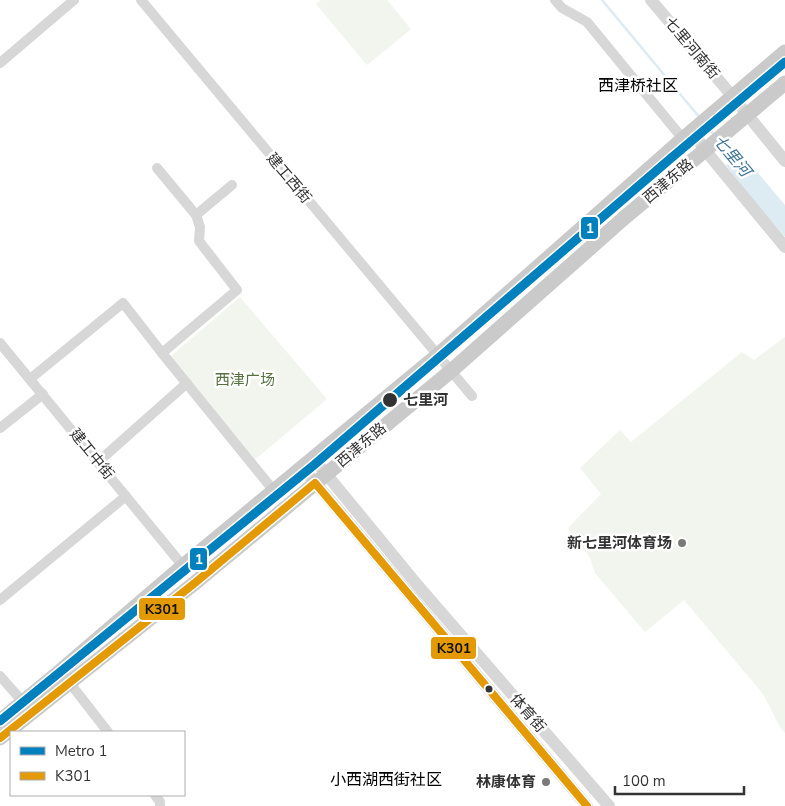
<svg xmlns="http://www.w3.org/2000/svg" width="785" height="806" font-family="'Nunito Sans','Noto Sans SC',sans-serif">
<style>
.green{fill:#f1f5ed}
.water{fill:#ddebf3}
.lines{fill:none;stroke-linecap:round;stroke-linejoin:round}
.stream{stroke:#ddebf3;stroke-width:2.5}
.minor{stroke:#d7d7d7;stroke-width:10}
.tertiary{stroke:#d7d7d7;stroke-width:12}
.primary{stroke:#cacaca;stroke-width:15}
.bus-1-casing{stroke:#fff;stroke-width:11}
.bus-1{stroke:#e39a05;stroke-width:8}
.metro-1-casing{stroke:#fff;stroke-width:12}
.metro-1{stroke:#0080bc;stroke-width:9}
.stop-dot{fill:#333;stroke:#fff;stroke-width:2}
.poi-dot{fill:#7a7a7a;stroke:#fff;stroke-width:2}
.labels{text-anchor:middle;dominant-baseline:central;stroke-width:5;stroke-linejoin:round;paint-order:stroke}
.street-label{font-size:15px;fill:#333;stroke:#fff}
.park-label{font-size:15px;fill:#56703f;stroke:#fff}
.stop-label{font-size:15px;font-weight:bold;fill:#333;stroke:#fff;text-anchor:start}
.poi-label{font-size:15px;font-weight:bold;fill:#333;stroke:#fff;text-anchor:end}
.neighbourhood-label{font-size:16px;fill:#000;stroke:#fff}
.water-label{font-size:16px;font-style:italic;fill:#3f7597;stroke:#fff}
.line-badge{stroke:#fff;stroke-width:2}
.badge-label{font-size:14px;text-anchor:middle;font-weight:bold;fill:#fff}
.pale-badge-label{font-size:14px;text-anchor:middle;font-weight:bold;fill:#111}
</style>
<rect width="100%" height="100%" fill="#fff"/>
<!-- green -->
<g class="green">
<path d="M321 0H387L411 29 367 65 316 4Z"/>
<path d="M240 297 327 399 250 464 164 362Z"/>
<path d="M785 337V733L780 727 763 694 684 600 645 632 595 573 590 558 568 528 601 494 580 468 620 430 631 442 742 352 754 360Z"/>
</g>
<!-- water -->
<path class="water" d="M742 154 785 205V237L747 194 726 165Z"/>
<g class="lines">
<!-- stream -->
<g class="stream">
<path d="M602 0 700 118"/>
<path d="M707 126 714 135"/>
<path d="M721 143 735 160"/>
</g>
<!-- minor -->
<g class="minor">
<path d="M141 0 472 396"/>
<path d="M555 0 562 8 587 22 683 139"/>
<path d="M0 63 74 0"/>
<path d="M196 215 232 185"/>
<path d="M0 343 183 566"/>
<path d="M162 353 274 491"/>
<path d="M30 379 123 303 162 353 237 290 199 241 200 227 196 215 157 168"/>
<path d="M0 428 43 394"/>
<path d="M98 462 187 383"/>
<path d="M0 600 126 496"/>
<path d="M0 676 23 702"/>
<path d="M69 682 108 732"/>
<path d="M155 795 160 802V806"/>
</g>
<!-- tertiary -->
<g class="tertiary">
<path d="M651 0 733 97 785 161"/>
<path d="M692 131 705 150 785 247"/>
<path d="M313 458 419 587 609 806"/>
<path d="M302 467 587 806"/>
</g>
<!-- primary -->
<g class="primary">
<path d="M0 721 58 673 183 566 438 355 683 139 785 52"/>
<path d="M0 738 196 582 451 371 624 218 785 83"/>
</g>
<defs>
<path id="bus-1" d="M0 738 196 582 315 483 587 806"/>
</defs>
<!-- bus-1 casing -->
<use href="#bus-1" class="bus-1-casing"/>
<!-- bus-1 -->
<use href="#bus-1" class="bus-1"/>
<defs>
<path id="metro-1" d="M0 721 314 465 670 159 785 62"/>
</defs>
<!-- metro-1 casing -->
<use href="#metro-1" class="metro-1-casing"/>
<!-- metro-1 -->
<use href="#metro-1" class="metro-1"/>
</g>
<!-- markers -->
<g class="stop-dot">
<circle cx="390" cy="400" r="8"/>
<circle cx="489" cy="689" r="4.5"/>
</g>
<g class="poi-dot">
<circle cx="682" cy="543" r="5"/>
<circle cx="546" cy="782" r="5"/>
</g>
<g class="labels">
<!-- street labels -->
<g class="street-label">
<text transform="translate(692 48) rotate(50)">七里河南街</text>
<text transform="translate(289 178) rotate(50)">建工西街</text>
<text transform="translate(668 181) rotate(-40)">西津东路</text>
<text transform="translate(361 445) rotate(-40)">西津东路</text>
<text transform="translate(92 454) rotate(51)">建工中街</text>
<text transform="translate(528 713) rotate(49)">体育街</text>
</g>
<!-- park labels -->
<g class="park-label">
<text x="245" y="380">西津广场</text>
</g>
<!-- stop labels -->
<g class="stop-label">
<text x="403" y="400">七里河</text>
</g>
<!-- poi labels -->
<g class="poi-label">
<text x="672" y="543">新七里河体育场</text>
<text x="536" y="782">林康体育</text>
</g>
<!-- neighbourhood labels -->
<g class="neighbourhood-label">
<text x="638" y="86">西津桥社区</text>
<text x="386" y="780">小西湖西街社区</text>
</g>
<!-- water labels -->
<g class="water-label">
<text transform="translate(732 156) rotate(50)">七里河</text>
</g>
</g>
<g class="line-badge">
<rect x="580" y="216" width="19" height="24" rx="5" fill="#0080bc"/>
<rect x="189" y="547" width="19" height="24" rx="5" fill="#0080bc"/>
<rect x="138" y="597" width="48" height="24" rx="5" fill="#e39a05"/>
<rect x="430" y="636" width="47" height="24" rx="5" fill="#e39a05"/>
</g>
<g class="badge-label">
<text x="590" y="233">1</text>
<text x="199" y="564">1</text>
</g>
<g class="pale-badge-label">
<text x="162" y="614">K301</text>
<text x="454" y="653">K301</text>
</g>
<!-- legend -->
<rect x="10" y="731" width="175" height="65" fill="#ffffff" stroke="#adadad"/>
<rect x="20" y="747" width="25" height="8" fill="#0080bc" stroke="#adadad"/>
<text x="55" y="756" font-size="15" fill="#333333">Metro 1</text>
<rect x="20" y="772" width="25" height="8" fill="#e39a05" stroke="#adadad"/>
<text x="55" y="781" font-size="15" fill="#333333">K301</text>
<!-- scale -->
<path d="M615 786v8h129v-8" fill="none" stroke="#333333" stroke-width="2.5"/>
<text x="622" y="786" font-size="15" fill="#333333" stroke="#ffffff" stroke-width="4" paint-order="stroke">100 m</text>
</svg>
